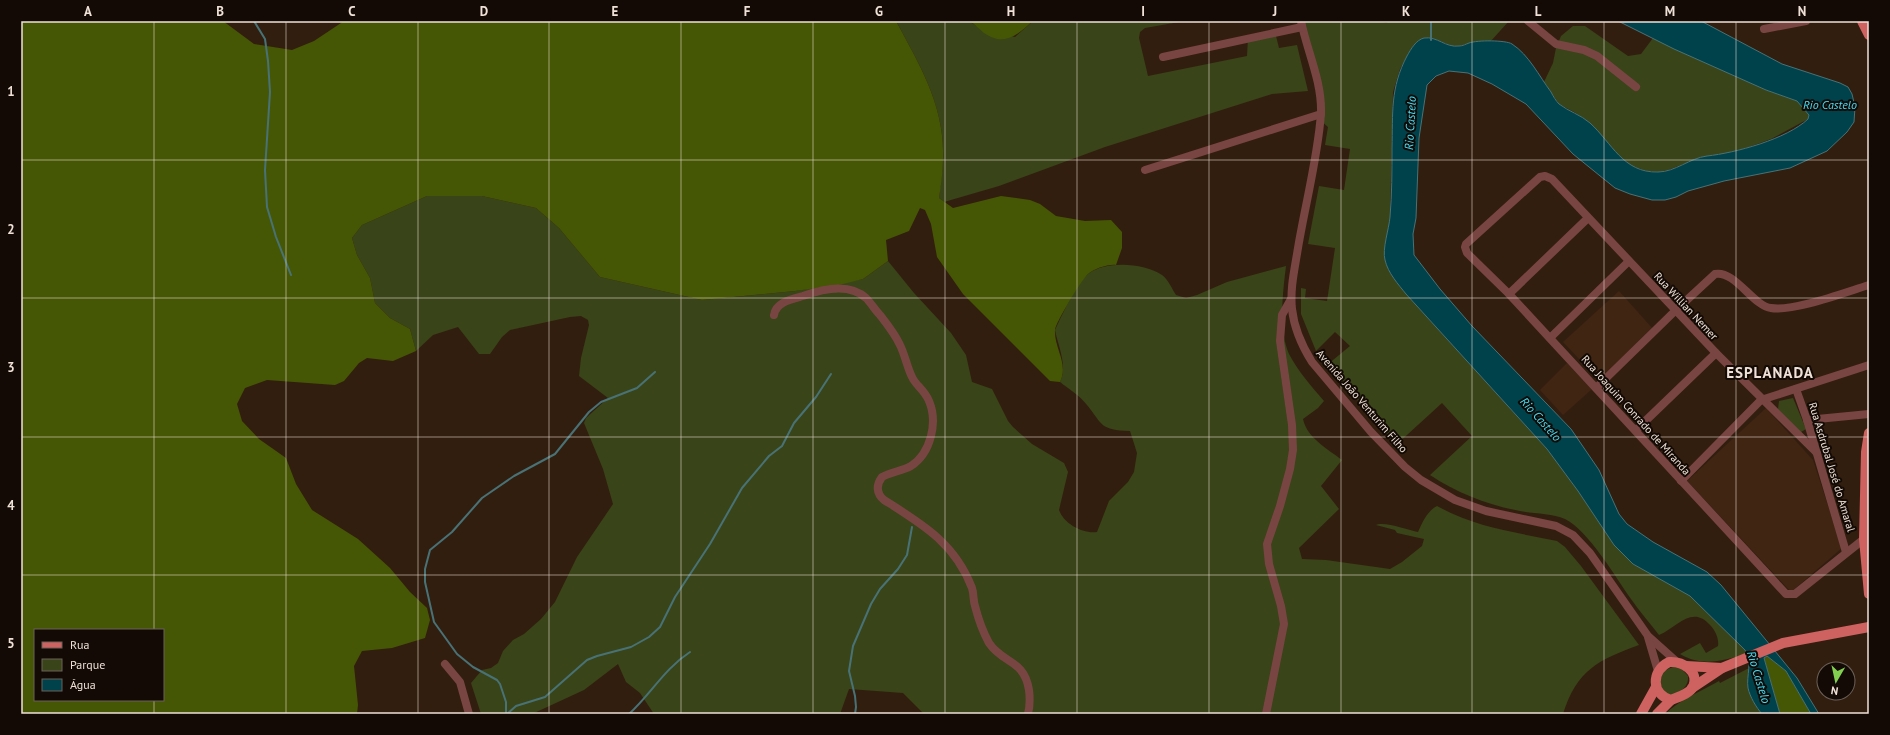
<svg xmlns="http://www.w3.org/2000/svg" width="1890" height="735" font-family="'PT Sans',sans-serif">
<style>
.built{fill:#3f2512}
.green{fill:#394419}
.forest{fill:#455705;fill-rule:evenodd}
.water{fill:#00424c;stroke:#487276}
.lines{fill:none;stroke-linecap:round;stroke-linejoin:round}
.stream{stroke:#487276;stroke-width:2}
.minor{stroke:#794543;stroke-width:8}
.major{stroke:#cd6261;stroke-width:10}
.grid{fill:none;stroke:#efe1d7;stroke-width:1;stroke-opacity:0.55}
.labels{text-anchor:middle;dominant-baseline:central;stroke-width:4;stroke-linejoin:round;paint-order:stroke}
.street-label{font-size:11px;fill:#efe1d7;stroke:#130a05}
.water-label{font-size:12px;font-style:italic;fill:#3fdef8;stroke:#130a05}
.district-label{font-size:15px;font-weight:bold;letter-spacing:1px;fill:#efe1d7;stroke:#130a05}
.neatline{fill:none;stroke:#efe1d7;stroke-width:1.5}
.grid-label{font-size:13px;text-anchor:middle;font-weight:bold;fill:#efe1d7}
</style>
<rect width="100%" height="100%" fill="#321e0f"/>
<!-- built -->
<g class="built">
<path d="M1619 291 1653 329 1599 380 1563 342Z"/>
<path d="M1567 363 1592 389 1563 415 1540 390Z"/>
<path d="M1766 408 1813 460 1842 548 1791 592 1687 481Z"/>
</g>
<!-- green -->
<g class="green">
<path d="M896 21H969L978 27 1015 37 1033 21H1185L1145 28 1140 32 1139 38 1148 76 1247 56 1248 38 1275 32 1279 48 1297 45 1308 91 1272 94 1105 147 999 186 944 202 939 198C940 185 943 172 943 159 945 106 920 66 896 21Z"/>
<path d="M1304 21H1378L1386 23 1390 21H1509L1490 42H1475L1459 46H1452L1437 40 1424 38 1411 49 1400 69 1393 92 1390 217 1385 257 1394 278 1406 294 1547 449 1578 491 1614 545 1633 564 1690 595 1745 650V654C1723 661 1702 667 1680 654L1700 643 1706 653 1718 646C1719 639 1716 632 1711 626 1692 604 1678 627 1659 635 1650 623 1640 612 1631 599 1616 578 1588 530 1565 519 1552 513 1535 514 1520 511 1488 505 1457 493 1430 475L1472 436 1442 403 1396 445 1327 365 1350 346 1335 332 1316 351 1301 314V288L1306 289 1305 298 1327 301 1335 248 1308 244 1319 186 1344 190 1350 149 1325 145 1328 127 1320 120V100Z"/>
<path d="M1573 26H1585L1628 56 1641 54 1653 38 1766 90 1797 101 1809 115 1808 119 1771 139 1749 147 1725 154 1702 157 1668 170 1659 172 1647 171 1631 166 1615 153 1590 123 1574 112 1559 104 1544 82 1553 63 1556 48 1561 36Z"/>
<path d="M427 196H482L536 208 559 228 600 277 702 300 795 291 863 279 888 261 914 293 951 333 966 355 972 382 992 389 1008 421 1013 427 1032 444 1064 463 1068 472 1059 510C1064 524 1083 534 1097 532L1109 501 1128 482 1134 472 1137 453 1130 431C1100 430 1103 425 1087 405 1080 396 1069 389 1060 382 1068 366 1058 346 1055 330 1062 315 1076 284 1088 274 1105 260 1145 263 1162 275 1168 279 1172 289 1176 295L1186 298 1197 295 1227 282 1286 266C1283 291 1278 329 1289 354 1298 371 1311 386 1324 401L1318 408 1303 419C1307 438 1328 449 1342 460L1321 486 1339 509 1299 548 1302 559 1326 560 1390 569 1402 562 1422 546 1424 539 1397 533 1395 530 1376 525C1384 521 1408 530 1418 532 1422 523 1428 510 1437 506 1477 528 1515 532 1557 541L1565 547 1581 566 1639 645C1598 660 1577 670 1563 714H924L903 693 849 689 840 714H654L640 693 626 682 618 664 584 690 532 714H481L471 683 482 670 491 668 498 663 503 651 513 640 524 634 541 619 555 602 577 557 613 504 603 469 584 423 586 418 608 398 579 376 581 358 589 325 588 320 581 316 570 317 510 330 502 337 490 354H479L458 327 433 335 416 351 410 329 390 318 375 303 370 278 357 255 352 238 362 225Z"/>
<path d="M1793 398 1806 429 1801 432 1778 409 1779 401Z"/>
<path d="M1679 666 1688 676C1689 687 1681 691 1672 695L1663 692 1659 678C1663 670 1670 667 1679 666Z"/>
<path d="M1749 668C1746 686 1751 700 1762 714H1665C1680 700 1701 691 1719 681L1720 683Z"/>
</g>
<!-- forest -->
<g class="forest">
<path d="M21 21H223L254 44 292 50 314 41 344 21H896C920 66 945 106 943 159 943 172 941 185 939 198L953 208 1001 196 1030 200 1040 204 1056 216 1085 221 1111 220 1122 232V248L1116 265C1108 264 1094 269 1088 274 1081 280 1055 324 1055 330 1054 348 1069 364 1060 382L1050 381 963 294 937 257 931 224 925 210 920 208 909 231 886 240 888 261 863 279 839 285 795 291 702 300 600 277 559 228 536 208 482 196H427L362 225 352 238 357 255 370 278 375 303 390 318 410 329 416 351 393 361 367 358 359 363 344 381 335 385 267 380 245 388 237 404 242 421 259 439 286 458 296 484 312 510 358 539 390 568 410 592 427 608 430 620 425 638 392 648 362 651 354 666 358 705 357 714H21ZM35 630H163V700H35Z"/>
<path d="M969 21H1033C1017 35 1005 47 984 33 979 29 975 24 969 21Z"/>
<path d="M1767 656 1786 671 1811 714H1780L1764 658Z"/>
</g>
<!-- water -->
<path class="water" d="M1618 21H1701L1782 64 1840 83 1848 87 1852 94 1855 107 1854 122 1847 132 1827 151 1790 168 1724 181 1688 191 1676 197 1665 200H1652L1630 194 1615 188 1573 154 1526 104 1492 84 1468 73 1449 71 1436 76 1427 85 1419 138 1416 218 1413 234 1414 255 1440 289 1472 326 1571 429 1599 470 1619 514 1627 524 1653 542 1707 572 1721 585 1797 678 1819 714H1811L1786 671 1767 656 1764 658 1780 714H1762C1756 707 1750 697 1748 688 1746 676 1753 661 1745 650L1690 596 1633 564 1614 545 1578 491 1547 449 1406 294C1398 284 1388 273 1385 260 1382 249 1389 229 1390 217 1392 194 1392 171 1392 148 1393 113 1390 88 1407 56 1411 49 1416 40 1424 38 1437 36 1446 48 1459 46 1463 46 1466 44 1469 43 1477 40 1506 40 1512 44 1529 55 1539 76 1551 92 1553 96 1556 101 1559 104 1568 111 1581 115 1590 123 1612 143 1623 173 1658 172 1675 172 1690 158 1707 156 1735 153 1787 139 1808 119L1809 115 1797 101 1766 90 1674 49Z"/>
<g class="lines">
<!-- stream -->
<g class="stream">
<path d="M254 21 265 39 268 61 270 92 265 170 267 207 276 237 291 275"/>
<path d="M1431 21V40"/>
<path d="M506 714V702L500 684 497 680 473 667 457 654 434 622 425 582V569L430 550 452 532 482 498 514 476 555 454 589 412 601 402 637 388 655 372"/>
<path d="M507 714 516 706 545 697 587 660 597 656 631 647 649 637 660 627 675 597 710 544 742 488 769 456 782 446 794 423 816 397 831 374"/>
<path d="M629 714C651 694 664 669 690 652"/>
<path d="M855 714 856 707 855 696 849 671 853 646 871 604 880 589 898 569 907 555 912 527"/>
</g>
<!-- minor -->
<g class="minor">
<path d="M1301 21C1307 51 1322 81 1321 113 1318 158 1304 209 1297 254 1294 272 1290 290 1292 309 1294 328 1302 346 1312 362L1371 432 1405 467 1421 480 1455 500 1486 511 1556 526 1573 535 1590 553 1648 636 1677 662"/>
<path d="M1528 21 1556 44 1584 50 1597 56 1636 87"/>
<path d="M1764 29 1806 21"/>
<path d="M1163 57 1302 27"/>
<path d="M1145 170 1321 114"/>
<path d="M1509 294 1588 218"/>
<path d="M774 315C776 302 792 299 803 296 822 289 849 282 866 298 871 303 875 310 880 315 887 324 895 334 900 345 905 355 907 367 912 377 916 386 924 389 929 401 938 422 931 453 911 466 902 471 891 472 882 477 876 485 876 493 884 500 922 524 955 543 972 588 974 594 973 600 975 606 978 618 983 632 989 643 1003 664 1024 659 1029 690 1030 698 1030 706 1028 714"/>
<path d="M1550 338 1629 261"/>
<path d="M1596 388 1676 310 1715 274C1735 270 1753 306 1771 308 1793 312 1846 292 1869 285"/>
<path d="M1796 389 1807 420 1846 552"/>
<path d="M1807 420 1869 414"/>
<path d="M1636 430 1716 353"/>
<path d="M1817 453 1716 353 1552 179 1545 176 1540 177 1466 244 1465 247 1467 253 1509 294 1786 594H1795L1864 539"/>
<path d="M1681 481 1761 400 1869 365"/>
<path d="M1648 637 1658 671"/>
<path d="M445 664 460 682 469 714"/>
<path d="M1266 714 1284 624 1281 606 1269 564 1267 544 1280 506 1290 469 1293 450 1292 425 1280 341 1282 315 1291 299"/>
</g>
<!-- major -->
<g class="major">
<path d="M1862 21 1869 35"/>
<path d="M1869 433 1866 452 1864 539 1869 594"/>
<path d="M1669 662C1682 661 1700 671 1693 687 1689 694 1678 697 1671 700 1651 694 1651 671 1669 662Z"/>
<path d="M1686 666 1722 668"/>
<path d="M1692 688 1722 668 1783 643 1869 627"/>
<path d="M1641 714 1656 687"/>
<path d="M1657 714 1671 700"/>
</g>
</g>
<!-- grid -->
<path class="grid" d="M154 21V630M286 21V714M418 21V714M549 21V714M681 21V714M813 21V714M945 21V714M1077 21V714M1209 21V714M1341 21V714M1472 21V714M1604 21V714M1736 21V714M21 160H1869M21 298H1869M21 437H1869M21 575H1869M154 700V714"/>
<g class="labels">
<!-- street labels -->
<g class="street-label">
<text transform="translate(1686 306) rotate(47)">Rua Willian Nemer</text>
<text transform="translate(1362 401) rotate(49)">Avenida João Venturim Filho</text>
<text transform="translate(1636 415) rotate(48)">Rua Joaquim Conrado de Miranda</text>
<text transform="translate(1832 467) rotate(73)">Rua Asdrubal José do Amaral</text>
</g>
<!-- water labels -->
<g class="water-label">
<text x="1830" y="104">Rio Castelo</text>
<text transform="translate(1410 123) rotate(-87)">Rio Castelo</text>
<text transform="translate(1541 419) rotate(48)">Rio Castelo</text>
<text transform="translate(1759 677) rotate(73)">Rio Castelo</text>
</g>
<!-- district labels -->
<g class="district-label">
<text x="1770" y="372">ESPLANADA</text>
</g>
</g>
<!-- border -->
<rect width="1890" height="735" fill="none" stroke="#130a05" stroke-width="44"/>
<!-- legend -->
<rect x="34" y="629" width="130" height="72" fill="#130a05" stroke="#6b6059"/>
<rect x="42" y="642" width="20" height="6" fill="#cd6261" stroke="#6b6059"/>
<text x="70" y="649" font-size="12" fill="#efe1d7">Rua</text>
<rect x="42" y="659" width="20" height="12" fill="#394419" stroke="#6b6059"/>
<text x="70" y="669" font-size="12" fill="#efe1d7">Parque</text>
<rect x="42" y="679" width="20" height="12" fill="#00424c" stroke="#6b6059"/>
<text x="70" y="689" font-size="12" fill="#efe1d7">Água</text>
<!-- north arrow -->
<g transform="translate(1836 681) rotate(189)"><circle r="19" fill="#130a05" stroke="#6b6059"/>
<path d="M0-3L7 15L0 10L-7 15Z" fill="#82d050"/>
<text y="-6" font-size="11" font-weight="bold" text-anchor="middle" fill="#efe1d7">N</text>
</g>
<rect x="22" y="22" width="1846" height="691" class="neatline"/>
<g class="grid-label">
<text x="88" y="16">A</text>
<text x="220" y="16">B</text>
<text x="352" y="16">C</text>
<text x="484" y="16">D</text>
<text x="615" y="16">E</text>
<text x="747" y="16">F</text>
<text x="879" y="16">G</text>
<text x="1011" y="16">H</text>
<text x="1143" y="16">I</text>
<text x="1275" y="16">J</text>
<text x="1406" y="16">K</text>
<text x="1538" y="16">L</text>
<text x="1670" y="16">M</text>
<text x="1802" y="16">N</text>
<text x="11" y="96">1</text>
<text x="11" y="234">2</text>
<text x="11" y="372">3</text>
<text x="11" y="510">4</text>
<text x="11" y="648">5</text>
</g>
</svg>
